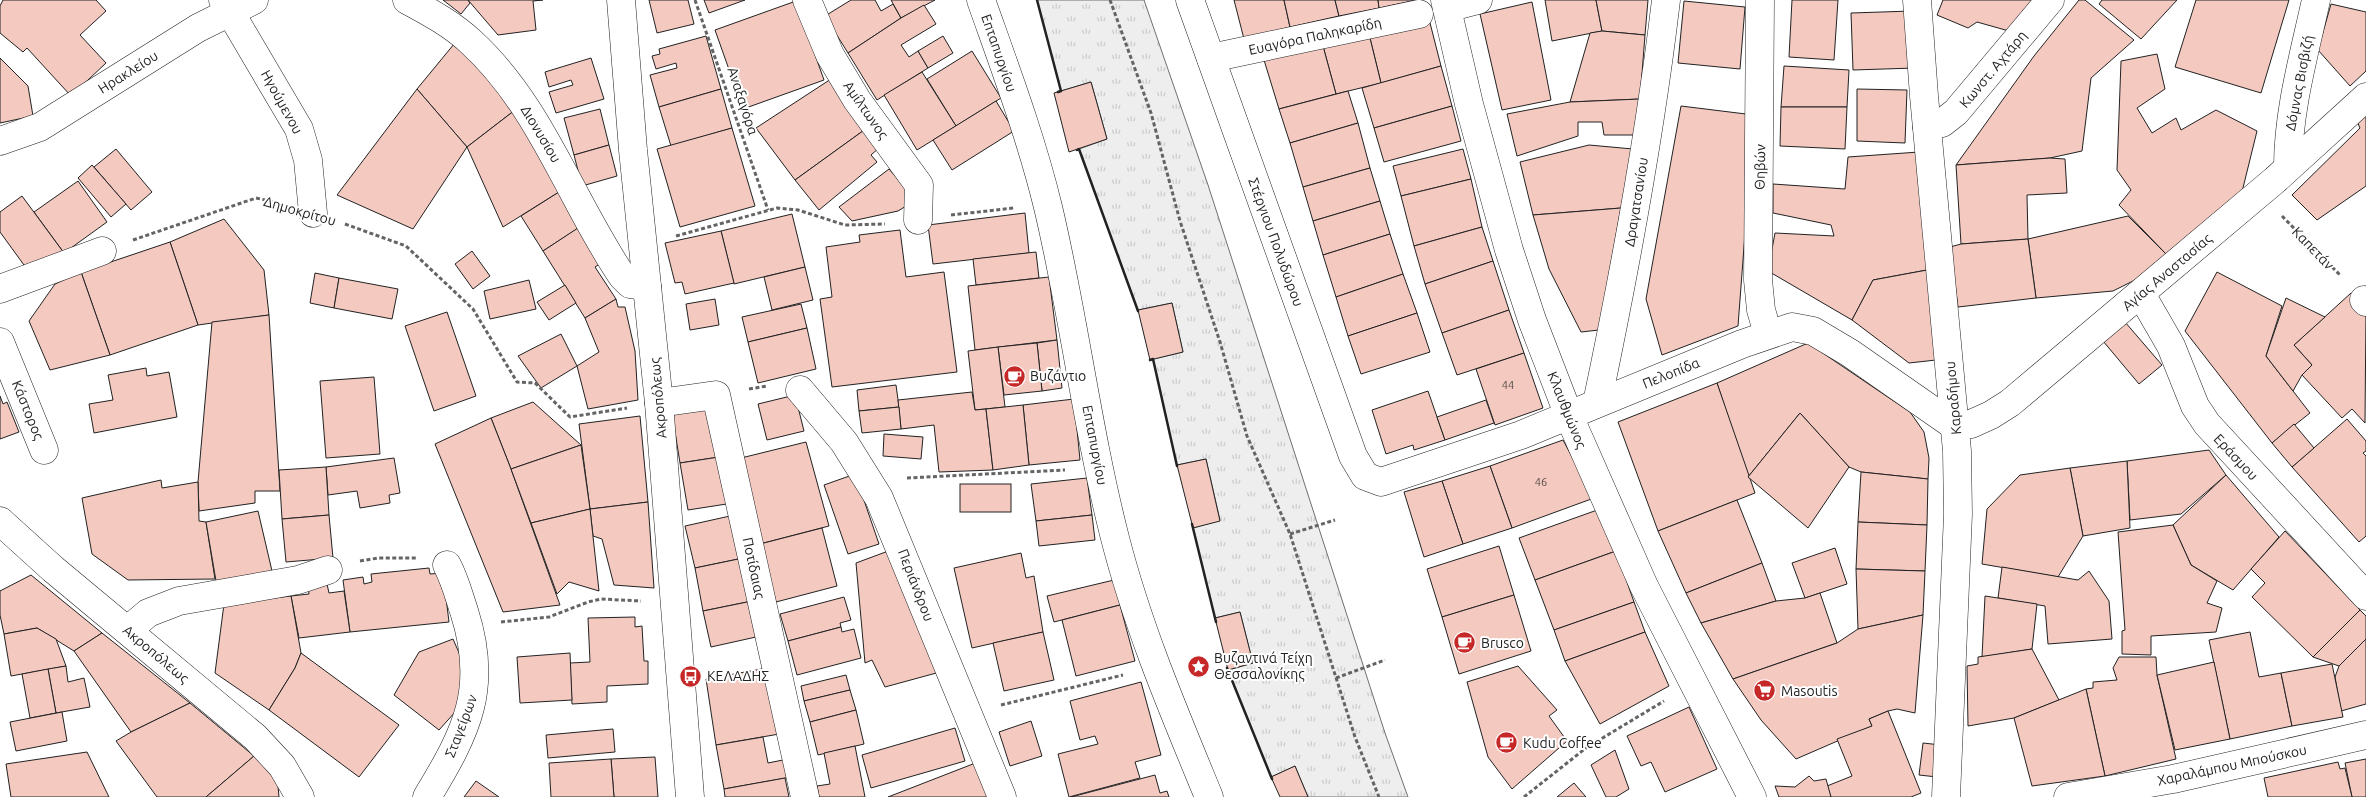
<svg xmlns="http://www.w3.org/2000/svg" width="2366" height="797" font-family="Ubuntu,sans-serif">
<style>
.park{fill:url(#park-tufts);stroke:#6f6f6f}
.building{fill:#f3c9c0;stroke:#222}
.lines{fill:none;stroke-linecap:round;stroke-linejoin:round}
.minor-casing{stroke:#222;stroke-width:29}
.major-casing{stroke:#222;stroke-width:29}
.path{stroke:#646464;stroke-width:3;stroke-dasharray:4 2.5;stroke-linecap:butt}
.minor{stroke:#fff;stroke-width:28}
.major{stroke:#fff;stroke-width:28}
.wall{stroke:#222;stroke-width:2.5}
.labels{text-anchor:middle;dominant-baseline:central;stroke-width:4;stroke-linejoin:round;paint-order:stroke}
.number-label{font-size:11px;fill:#564c4a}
.street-label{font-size:14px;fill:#222;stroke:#fff}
.poi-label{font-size:14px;fill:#222;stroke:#fff;text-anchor:start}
</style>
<defs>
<pattern id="park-tufts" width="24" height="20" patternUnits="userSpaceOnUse" patternTransform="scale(1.25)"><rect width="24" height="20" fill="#eee"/><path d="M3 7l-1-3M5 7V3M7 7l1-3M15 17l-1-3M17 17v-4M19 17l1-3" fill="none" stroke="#ccc"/></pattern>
</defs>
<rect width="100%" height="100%" fill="#fff"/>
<!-- park -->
<path class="park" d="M1037 0H1144L1208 185 1385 733 1408 797H1308L1295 766 1271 777 1228 670 1253 663 1240 612 1215 618 1193 528 1220 520 1206 459 1177 465 1153 359 1183 352 1172 303 1138 310 1079 149 1107 139 1091 82 1061 91Z"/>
<!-- building -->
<g class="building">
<path d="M3 0H96L106 11 80 35 106 63 71 96 27 48 23 52 0 33V6Z"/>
<path d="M443 0H468L470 3 461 14Z"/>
<path d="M468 0H543L533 1 536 30 498 35Z"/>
<path d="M649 0H688L694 24 657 33Z"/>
<path d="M704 0H745L709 13Z"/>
<path d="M851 0H875L881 11 893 4 901 18 848 53 825 16Z"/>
<path d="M891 0H935L901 18Z"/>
<path d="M1234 0H1284L1290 27 1244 39Z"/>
<path d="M1284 0H1335L1339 16 1290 27Z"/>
<path d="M1335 0H1378L1379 8 1339 16Z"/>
<path d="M1378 0H1416L1379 8Z"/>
<path d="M1545 0H1596L1602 31 1552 41Z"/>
<path d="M1596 0H1648L1645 35 1602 31Z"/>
<path d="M1792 0H1838L1834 60 1789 57Z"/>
<path d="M1943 0H2034L2009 31 1977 22 1968 28 1937 15Z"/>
<path d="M2079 0H2085L2134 40 2091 78 2082 151 2050 158 1956 165 2034 56Z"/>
<path d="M2102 0H2177L2141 39 2099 4Z"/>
<path d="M2196 0H2289L2261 93 2175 67Z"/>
<path d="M796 1 824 80 743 109 715 30Z"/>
<path d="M1684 1 1745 7 1740 69 1678 63Z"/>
<path d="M1532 2 1551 100 1502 110 1480 14Z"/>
<path d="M2331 4 2366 12V71L2350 86 2318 50Z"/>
<path d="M924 5 936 24 901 45 909 57 918 51 928 68 877 100 848 53 901 18Z"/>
<path d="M1912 11 1915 68 1853 70 1851 13Z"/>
<path d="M1429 19 1441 66 1381 83 1369 34Z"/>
<path d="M1602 31 1645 35 1640 99 1570 102 1590 33Z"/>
<path d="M1369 34 1381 83 1336 94 1323 46Z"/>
<path d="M706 36 721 89 659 107 650 75 677 68 676 63 656 69 652 56 660 54 659 49Z"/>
<path d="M943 36 953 53 928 68 918 51Z"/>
<path d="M459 38 519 107 467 147 417 89Z"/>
<path d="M1323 46 1336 94 1279 109 1264 60Z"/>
<path d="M972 51 1001 98 956 126 927 79Z"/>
<path d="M2157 54 2165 89 2137 108 2152 133 2176 118 2181 130 2216 110 2257 131 2241 196 2166 254 2119 205 2131 190 2117 170 2121 61Z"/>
<path d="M0 58 28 86 33 116 0 123Z"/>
<path d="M591 58 604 99 556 113 549 92 573 85 571 80 549 87 545 72Z"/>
<path d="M1441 66 1452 106 1374 128 1362 88Z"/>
<path d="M1784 66 1849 70 1847 107H1781Z"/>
<path d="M922 72 956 126 917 150 884 95Z"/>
<path d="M831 79 867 128 795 180 756 128Z"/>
<path d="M1091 82 1107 139 1069 152 1054 93Z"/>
<path d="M417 89 467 147 413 229 337 195Z"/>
<path d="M721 89 732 128 671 146 659 107Z"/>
<path d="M1857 89 1907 90 1905 143 1857 141Z"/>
<path d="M1348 91 1358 123 1290 143 1279 109Z"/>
<path d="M1640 99 1634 135H1604L1602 122H1578V136L1517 156 1507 114 1570 102Z"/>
<path d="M996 101 1014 131 952 170 933 140Z"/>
<path d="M1452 106 1461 141 1384 162 1374 128Z"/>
<path d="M1681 106 1754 115 1738 326 1662 355 1646 299Z"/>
<path d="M519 107 559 192 503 227 467 147Z"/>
<path d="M1781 107H1847L1845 149 1780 146Z"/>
<path d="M600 109 609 145 574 155 564 118Z"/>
<path d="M2366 112V186L2317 220 2292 195 2360 128 2356 119Z"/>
<path d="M1358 123 1370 168 1303 187 1290 143Z"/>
<path d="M732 128 755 206 680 227 657 149Z"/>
<path d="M867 128 880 147 871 155 877 162 819 210 795 180Z"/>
<path d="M609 145 617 176 582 186 574 155Z"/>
<path d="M1589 145 1633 149 1621 208 1533 215 1520 162Z"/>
<path d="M116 149 152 192 131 210 94 167Z"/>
<path d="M1463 149 1471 179 1401 196 1393 166Z"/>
<path d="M1919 152 1927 270 1873 280 1852 320 1768 271 1775 233 1834 236 1831 225 1773 213V184L1845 189 1848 157Z"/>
<path d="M2050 158 2065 159 2067 193 2027 195 2028 239 1961 244 1956 165Z"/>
<path d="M92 165 126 204 111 217 78 178Z"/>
<path d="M1370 168 1380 201 1313 221 1303 187Z"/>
<path d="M889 169 916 200 898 211 852 221 839 207Z"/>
<path d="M1471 179 1482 227 1414 246 1401 196Z"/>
<path d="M78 181 107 222 64 253 34 212Z"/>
<path d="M559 192 586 223 543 251 521 216Z"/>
<path d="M22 196 64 253 32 276 0 232V212Z"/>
<path d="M1380 201 1390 234 1323 255 1313 221Z"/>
<path d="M1621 208 1599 330 1581 332 1549 269 1533 215Z"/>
<path d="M1025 213 1029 253 933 264 928 225Z"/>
<path d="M792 214 805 267 734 284 721 231Z"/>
<path d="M2128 216 2166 254 2139 278 2113 291 2036 298 2028 239Z"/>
<path d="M224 219 264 270 269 315 198 325 170 242Z"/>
<path d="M581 226 603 262 595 267 616 299 585 318 543 251Z"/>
<path d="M1482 227 1493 261 1425 284 1414 246Z"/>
<path d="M900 230 906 277 944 272 957 372 832 387 820 299 832 297 826 247 860 242 859 235Z"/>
<path d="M721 231 734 283 685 294 682 282 675 283 665 243Z"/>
<path d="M1390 234 1403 274 1336 297 1323 255Z"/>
<path d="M2028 239 2036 298 1958 307 1950 247 1961 244Z"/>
<path d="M170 242 198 325 110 355 81 272Z"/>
<path d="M472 251 490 276 473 289 455 264Z"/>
<path d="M1036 252 1039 278 976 285 973 259Z"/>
<path d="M1493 261 1509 310 1442 333 1425 284Z"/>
<path d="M805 267 813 300 772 310 764 277Z"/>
<path d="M1927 270 1936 360 1909 363 1852 320 1873 280Z"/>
<path d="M81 272 110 355 50 370 29 321 55 284Z"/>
<path d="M2217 272 2282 306 2266 356 2310 413 2272 443 2185 331Z"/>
<path d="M315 273 339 278 334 308 310 303Z"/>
<path d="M1403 274 1417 313 1348 336 1336 297Z"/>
<path d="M1049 277 1057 340 975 350 968 286Z"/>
<path d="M339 278 398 289 392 319 334 308Z"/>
<path d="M529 280 536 309 490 319 484 291Z"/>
<path d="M565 285 576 303 549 320 537 302Z"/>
<path d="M2351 293 2366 309 2365 423 2352 409 2342 418 2302 375 2312 365 2294 345Z"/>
<path d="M2286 298 2325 317 2294 345 2312 365 2302 375 2293 391 2266 356Z"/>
<path d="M616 299 618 307H625L635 351 638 400 588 409 577 366 599 352 585 318Z"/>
<path d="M715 299 719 325 690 330 686 304Z"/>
<path d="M1172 303 1183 352 1150 360 1138 310Z"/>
<path d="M801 304 807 328 748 342 742 317Z"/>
<path d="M1509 310 1524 353 1457 375 1442 333Z"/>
<path d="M447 312 476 396 434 411 405 326Z"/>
<path d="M1417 313 1430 352 1361 374 1348 336Z"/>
<path d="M269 315 280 491H255V503L199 511 198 482 212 322Z"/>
<path d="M2125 322 2162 365 2139 384 2103 341Z"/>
<path d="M807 328 816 369 758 383 748 342Z"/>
<path d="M561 334 577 366 541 388 518 356Z"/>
<path d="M1057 340 1062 388 1042 391 1037 343Z"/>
<path d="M1037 343 1042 391 1004 395 998 347Z"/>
<path d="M1808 343 1910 412 1924 432 1929 458 1928 479 1861 472 1849 467 1800 413 1748 477 1717 383Z"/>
<path d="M998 347 1005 407 975 410 968 351Z"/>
<path d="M1524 353 1543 408 1495 425 1476 369Z"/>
<path d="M146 368 147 376 169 372 177 417 94 433 89 404 113 400 108 375Z"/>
<path d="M374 377 380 454 326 458 320 381Z"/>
<path d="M1717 383 1755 493 1658 531 1618 422Z"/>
<path d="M896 385 899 407 859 411 857 390Z"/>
<path d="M1428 391 1445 440 1414 450 1413 445 1386 454 1372 410Z"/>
<path d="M972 392 975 410 986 409 993 470 939 472 934 425 901 429 898 400Z"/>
<path d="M795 395 804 431 767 440 758 404Z"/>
<path d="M0 396 3 404 7 402 19 432 0 439Z"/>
<path d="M1074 399 1080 460 1029 465 1023 405Z"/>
<path d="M1486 400 1494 423 1445 440 1437 417Z"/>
<path d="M533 402 581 445 511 469 491 418Z"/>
<path d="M1023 405 1029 465 993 470 986 409Z"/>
<path d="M712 406 719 457 680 463 672 413Z"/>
<path d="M899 407 901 429 862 433 859 411Z"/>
<path d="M1800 413 1849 467 1808 528 1748 477Z"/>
<path d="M640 416 648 502 590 509 579 424Z"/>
<path d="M491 418 511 469 560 605 503 612 435 444Z"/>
<path d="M2347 419 2366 441V451L2363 453 2366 456V536L2359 542 2292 467Z"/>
<path d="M2294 424 2314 448 2292 467 2272 443Z"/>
<path d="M884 434 923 437 921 459 883 456Z"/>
<path d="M1563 440 1594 498 1512 528 1490 466Z"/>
<path d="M806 442 829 526 760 544 737 459Z"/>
<path d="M581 445 590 509 531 523 511 469Z"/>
<path d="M2209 450 2226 475 2181 514 2130 520 2127 461Z"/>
<path d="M719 457 733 503 688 510 680 463Z"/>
<path d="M394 458 400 493 389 495 390 503 360 508 357 491 328 495 326 467Z"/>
<path d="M1206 459 1220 521 1193 528 1177 465Z"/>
<path d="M2127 461 2130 528 2083 536 2070 468Z"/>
<path d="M1490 466 1512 528 1463 544 1442 481Z"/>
<path d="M326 467 329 515 282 519 279 470Z"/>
<path d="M2070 468 2083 536 2058 577 1982 564 1987 509 2020 475Z"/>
<path d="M1861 472 1928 479 1927 525 1858 522Z"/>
<path d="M855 474 879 544 848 554 824 485Z"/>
<path d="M2226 475 2279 537 2233 590 2191 565 2173 525Z"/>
<path d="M1087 478 1092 515 1036 521 1031 484Z"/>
<path d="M161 480 162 488 198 482 199 521 206 522 215 579 128 580 92 554 82 498Z"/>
<path d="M1442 481 1463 544 1424 557 1404 492Z"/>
<rect x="960" y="484" width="51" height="28"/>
<path d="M1737 500 1762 563 1686 593 1658 531Z"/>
<path d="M648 502 654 588 614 585 602 539 593 536 590 509Z"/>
<path d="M590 509 599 591 569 582 557 594 531 523Z"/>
<path d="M1600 509 1616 551 1535 580 1519 538Z"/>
<path d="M258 511 272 571 216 581 206 522Z"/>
<path d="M739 514 748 557 695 568 685 526Z"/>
<path d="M329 515 333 558 286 562 282 519Z"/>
<path d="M1092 515 1095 540 1039 546 1036 521Z"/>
<path d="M1858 522 1927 525 1925 571 1856 569Z"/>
<path d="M2173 525 2191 565 2217 581 2207 603 2222 608 2216 632 2151 636V655L2122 654V631L2125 630 2118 532Z"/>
<path d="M822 528 837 586 776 602 760 544Z"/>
<path d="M2285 531 2360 610 2313 657 2252 597 2265 583 2251 569Z"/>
<path d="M1499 546 1514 595 1442 617 1427 569Z"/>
<path d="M1835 548 1847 584 1805 598 1792 563Z"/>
<path d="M891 550 940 672 885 687 872 660 865 663 856 563Z"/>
<path d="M1616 551 1634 602 1554 630 1535 580Z"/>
<path d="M1021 553 1026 578 1034 576 1043 632 972 648 954 568Z"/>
<path d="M748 557 757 600 703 611 695 568Z"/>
<path d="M1762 563 1776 601 1701 623 1686 593Z"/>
<path d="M2002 567 2078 580 2089 571 2109 601 2112 639 2048 644 2045 606 1998 598Z"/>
<path d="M429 568 430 574 443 573 449 622 350 632 343 580 363 577 364 584 372 582 371 574Z"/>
<path d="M1856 569 1925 571 1923 615 1858 629Z"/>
<path d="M31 575 102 633 74 651 37 628 4 634 0 615V591Z"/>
<path d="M1114 580 1120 605 1054 622 1047 596Z"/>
<path d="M327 584 329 593 344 591 350 632 299 638 291 596 309 594 308 587Z"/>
<path d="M1820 593 1837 643 1733 679 1701 623 1776 601 1805 598Z"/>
<path d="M1514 595 1531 651 1459 674 1442 617Z"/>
<path d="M291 596 301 653 295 668 269 710 215 673 224 604Z"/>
<path d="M1985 596 2037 604 2032 649 1982 657Z"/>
<path d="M844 597 851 620 840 623 841 627 788 641 780 614Z"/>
<path d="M757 600 765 635 711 647 703 611Z"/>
<path d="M1634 602 1645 632 1565 661 1554 630Z"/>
<path d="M1120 605 1135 661 1076 676 1062 620Z"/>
<path d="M2360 610 2366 616V639L2339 666 2313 657Z"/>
<path d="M1240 612 1253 663 1228 670 1215 618Z"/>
<path d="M1923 615 1915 713 1897 709 1888 711 1869 719 1872 726 1796 759 1761 720 1733 679 1837 643 1858 629Z"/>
<path d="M635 617V627L642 626 644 661H648V684L607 686V702L572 704 570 663 590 662 588 618Z"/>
<path d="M841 627 842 632 854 629 861 658 797 675 788 641Z"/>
<path d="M37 628 56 639 66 666 11 676 4 634Z"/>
<path d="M1043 632 1054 680 1004 691 993 643Z"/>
<path d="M1645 632 1669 686 1600 724 1565 661Z"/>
<path d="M2250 632 2259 677 2281 673 2292 726 2230 739 2209 640Z"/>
<path d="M102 633 190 703 131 732 74 651Z"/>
<path d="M453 639 470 678 465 701 439 730 394 695 419 652Z"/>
<path d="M2366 639V704L2341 711 2335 677 2339 666Z"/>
<path d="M2032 649 2059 700 2014 718 1968 726 1967 666 1978 664V657Z"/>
<path d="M301 653 399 725 359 777 269 710 295 668Z"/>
<path d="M570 653 572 700 520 703 517 657Z"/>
<path d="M2119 657H2156L2157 675 2176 759 2105 776 2086 689 2093 688V682L2117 680 2113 668Z"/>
<path d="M2214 662 2230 739 2175 750 2157 675Z"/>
<path d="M2332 664 2343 717 2292 726 2281 673Z"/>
<path d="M66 666 68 682 84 678 90 707 56 713 48 669Z"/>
<path d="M1518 666 1557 710 1549 716 1567 741 1512 789 1488 757 1467 682Z"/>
<path d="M773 667 785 733 716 745 706 679Z"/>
<path d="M48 669 56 713 30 718 22 674Z"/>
<path d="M846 675 850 690 804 701 801 686Z"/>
<path d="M1141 682 1161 755 1135 762 1140 778 1069 797 1058 754 1098 744 1095 736 1080 740 1070 701Z"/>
<path d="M2086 689 2105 776 2032 786 2014 718Z"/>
<path d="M850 690 856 710 810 722 804 701Z"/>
<path d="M190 703 254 756 206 797H157L116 741 131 732Z"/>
<path d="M1689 707 1717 769 1665 792 1651 762 1641 766 1627 736Z"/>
<path d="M856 710 864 744 818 755 810 722Z"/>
<path d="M1888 711 1921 793 1911 797H1831L1827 786 1852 776 1837 739 1872 726 1869 719Z"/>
<path d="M62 712 67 741 16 751 10 722Z"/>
<path d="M1031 721 1042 756 1010 766 999 732Z"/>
<path d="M955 728 965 761 871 788 862 755Z"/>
<path d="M613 729 615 752 548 758 546 735Z"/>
<path d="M763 737 768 763 793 758 797 776 724 789 716 745Z"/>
<path d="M1923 743 1941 745 1937 777 1919 775Z"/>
<path d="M855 746 865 797H819L817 786 830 784 824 753Z"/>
<path d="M1615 750 1629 789 1616 797H1606L1591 765Z"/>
<path d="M87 752 109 797H11L6 764Z"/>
<path d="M254 756 277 775 279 797H206Z"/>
<path d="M655 757 658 797H614L611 759Z"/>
<path d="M611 759 614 797H551L549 763Z"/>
<path d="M2366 759V797H2352L2345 763Z"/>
<path d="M978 762 992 797H888Z"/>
<path d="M2338 762 2340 769 2345 768 2352 797H2268L2264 778Z"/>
<path d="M1295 766 1308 797H1280L1271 777Z"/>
<path d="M1155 775 1160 793 1167 791 1169 797H1071Z"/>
<path d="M1809 776 1814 781 1826 779 1831 797H1779L1775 786 1795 787Z"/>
<path d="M785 778 789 797H725L724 789Z"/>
<path d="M476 781 499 797H464Z"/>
<path d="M1574 783 1586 797H1557Z"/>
</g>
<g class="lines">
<defs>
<g id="minor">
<path d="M223 0 299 129 308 160 313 213"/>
<path d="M407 0C429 12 452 24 471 42 541 106 570 199 622 276L630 284 647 286"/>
<path d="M807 0 830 55 857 100 919 185 918 220"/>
<path d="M1190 0 1353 456 1365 476 1381 482 1521 435 1742 344 1792 327 1813 331 1850 353 1949 422 1962 425 1971 424 1991 415 2010 403 2275 180 2366 97"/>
<path d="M1760 0 1758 280 1761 310 1768 334"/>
<path d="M1917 0 1924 96 1957 451 1958 514 1946 797"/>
<path d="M1447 8 1478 0"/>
<path d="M1211 58 1419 14"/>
<path d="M1927 127 1942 123 1956 112 2050 0"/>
<path d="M0 141 40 127 198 28 254 0"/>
<path d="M2288 167C2288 111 2304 55 2316 0"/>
<path d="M0 289 102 251"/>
<path d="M2141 294 2171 346 2195 406 2207 424 2366 596"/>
<path d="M2364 300 2366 302"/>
<path d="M0 342 44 450"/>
<path d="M800 390 844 442 879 498 1002 797"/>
<path d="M659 403 716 395 805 797"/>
<path d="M1597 403C1625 270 1650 136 1666 0"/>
<path d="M128 630 148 613 179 601 298 580 328 570"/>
<path d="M427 797C467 731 489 688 464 611 459 596 455 580 447 565"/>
<path d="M2068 797 2173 779 2366 735"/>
</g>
<g id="major">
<path d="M621 0 633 150 659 403 690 797"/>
<path d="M981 0C1005 68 1031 137 1048 207 1074 316 1087 429 1115 538 1138 628 1174 712 1209 797"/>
<path d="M1445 0 1469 104 1509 250 1532 320 1569 416 1644 586 1752 797"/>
<path d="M0 521 53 569 255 737 282 766 300 797"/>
</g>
</defs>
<!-- minor casing -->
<use href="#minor" class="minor-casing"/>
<!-- major casing -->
<use href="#major" class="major-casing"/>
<!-- path -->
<g class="path">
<path d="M695 0 768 210"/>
<path d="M1110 0 1151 113 1180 221 1220 342 1247 436 1290 534 1355 737 1379 797"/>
<path d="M951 215 1014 208"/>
<path d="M2282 216 2341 276"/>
<path d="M345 224 406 246 473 309 517 382 535 383 570 417 627 408"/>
<path d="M676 236 777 208 798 210 845 225 885 224"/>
<path d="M133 240 256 198 279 203"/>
<path d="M749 389 767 386"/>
<path d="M907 478 1065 470"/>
<path d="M1290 534 1335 520"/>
<path d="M360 561 378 558H416"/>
<path d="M501 622 549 617 588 602 601 599 641 601"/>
<path d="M1336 678 1385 660"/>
<path d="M1001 705 1123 675"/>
<path d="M1524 797 1586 748 1664 701"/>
</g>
<!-- minor -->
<use href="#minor" class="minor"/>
<!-- major -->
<use href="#major" class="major"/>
<!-- wall -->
<g class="wall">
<path d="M1037 0 1061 91 1058 92"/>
<path d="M1077 150 1079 149 1138 311"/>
<path d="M1150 360 1153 359 1177 466"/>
<path d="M1192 524 1216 622"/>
<path d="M1227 668 1272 779"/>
</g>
</g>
<!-- icons -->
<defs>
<symbol id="cafe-disc" viewBox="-11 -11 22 22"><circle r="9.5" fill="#c62828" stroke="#fff"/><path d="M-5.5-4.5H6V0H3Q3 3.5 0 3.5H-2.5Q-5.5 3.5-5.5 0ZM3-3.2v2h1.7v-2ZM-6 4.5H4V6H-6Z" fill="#fff"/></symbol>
<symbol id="sight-disc" viewBox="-11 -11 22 22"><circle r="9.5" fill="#c62828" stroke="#fff"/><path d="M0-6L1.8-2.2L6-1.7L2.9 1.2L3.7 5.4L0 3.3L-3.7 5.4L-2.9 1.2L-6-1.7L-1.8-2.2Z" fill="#fff"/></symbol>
<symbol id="bus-disc" viewBox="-11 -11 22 22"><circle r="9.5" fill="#c62828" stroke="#fff"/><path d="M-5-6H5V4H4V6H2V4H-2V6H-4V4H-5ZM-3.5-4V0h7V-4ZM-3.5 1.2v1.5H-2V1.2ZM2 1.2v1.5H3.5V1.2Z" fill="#fff"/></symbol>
<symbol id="supermarket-disc" viewBox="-11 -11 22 22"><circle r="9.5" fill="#c62828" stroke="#fff"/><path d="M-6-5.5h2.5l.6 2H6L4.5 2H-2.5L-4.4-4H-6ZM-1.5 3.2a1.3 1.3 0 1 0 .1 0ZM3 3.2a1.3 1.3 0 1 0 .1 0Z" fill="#fff"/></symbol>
</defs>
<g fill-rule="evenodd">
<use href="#cafe-disc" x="1002" y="364" width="25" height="25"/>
<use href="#cafe-disc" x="1452" y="630" width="25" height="25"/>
<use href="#sight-disc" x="1186" y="654" width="25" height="25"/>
<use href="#bus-disc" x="678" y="664" width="25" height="25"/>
<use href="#supermarket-disc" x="1752" y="678" width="25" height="25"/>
<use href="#cafe-disc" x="1494" y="730" width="25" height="25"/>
</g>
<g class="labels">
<!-- number labels -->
<g class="number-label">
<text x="1508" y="385">44</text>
<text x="1541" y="482">46</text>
</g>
<!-- street labels -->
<g class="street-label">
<text transform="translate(1315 36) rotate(-12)">Ευαγόρα Παληκαρίδη</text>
<text transform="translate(999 53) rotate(71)">Επταπυργίου</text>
<text transform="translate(1993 69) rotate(-50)">Κωνστ. Αχτάρη</text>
<text transform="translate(128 72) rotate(-32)">Ηρακλείου</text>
<text transform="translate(2299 83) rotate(-79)">Δόμνας Βισβιζή</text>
<text transform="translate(743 101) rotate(72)">Αναξαγόρα</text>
<text transform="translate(282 102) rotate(61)">Ηγούμενου</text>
<text transform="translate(866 110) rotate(55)">Αμίλτωνος</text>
<text transform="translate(541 134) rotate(59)">Διονυσίου</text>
<text transform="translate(1760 167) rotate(-89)">Θηβών</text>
<text transform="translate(1636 202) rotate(-81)">Δραγατσανίου</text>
<text transform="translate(300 211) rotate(16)">Δημοκρίτου</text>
<text transform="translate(1276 242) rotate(70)">Στέργιου Πολυδώρου</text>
<text transform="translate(2313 248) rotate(46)">Καπετάν</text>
<text transform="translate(2167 272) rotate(-40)">Αγίας Αναστασίας</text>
<text transform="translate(1671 373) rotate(-22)">Πελοπίδα</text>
<text transform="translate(658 398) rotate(-95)">Ακροπόλεως</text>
<text transform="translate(1953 398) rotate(-95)">Καραδήμου</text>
<text transform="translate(28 410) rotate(68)">Κάστορος</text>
<text transform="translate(1567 410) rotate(68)">Κλαυθμώνος</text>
<text transform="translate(1095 445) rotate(79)">Επταπυργίου</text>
<text transform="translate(2236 457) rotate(47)">Εράσμου</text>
<text transform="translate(754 568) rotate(78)">Ποτίδαιας</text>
<text transform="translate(916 585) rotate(69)">Περιάνδρου</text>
<text transform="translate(156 654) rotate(40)">Ακροπόλεως</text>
<text transform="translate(461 726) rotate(-69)">Σταγείρων</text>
<text transform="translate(2232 765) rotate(-12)">Χαραλάμπου Μπούσκου</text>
</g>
<!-- poi labels -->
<g class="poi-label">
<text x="1030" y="376">Βυζάντιο</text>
<text x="1481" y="643">Brusco</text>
<text x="1214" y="658">Βυζαντινά Τείχη<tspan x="1214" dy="16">Θεσσαλονίκης</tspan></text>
<text x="707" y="676">ΚΕΛΑΔΗΣ</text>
<text x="1781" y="691">Masoutis</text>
<text x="1523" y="743">Kudu Coffee</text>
</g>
</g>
</svg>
